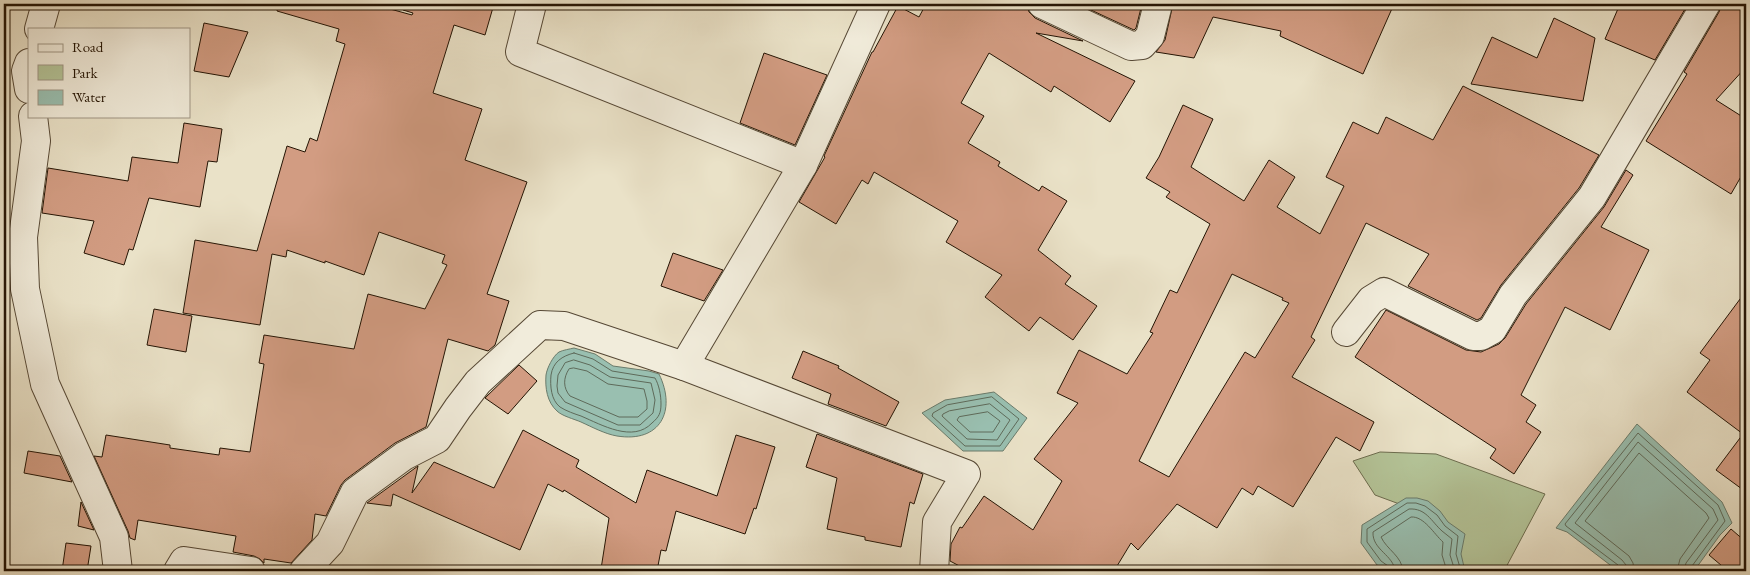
<svg xmlns="http://www.w3.org/2000/svg" width="1750" height="575" font-family="'EB Garamond',serif">
<style>
.green{fill:#b4c498;stroke:#6c6c4e}
.water{fill:#99bfb0;stroke:#6a7b6b}
.lines{fill:none;stroke-linecap:round;stroke-linejoin:round}
.shore{stroke:#5e6a5a;stroke-width:1}
.building{fill:#d29c82;stroke:#241404;fill-rule:evenodd}
.street-casing{stroke:#564835;stroke-width:30}
.street{stroke:#f1ecdb;stroke-width:28}
</style>
<rect width="100%" height="100%" fill="#eae2c8"/>
<filter id="stains"><feTurbulence type="fractalNoise" baseFrequency=".004" numOctaves="4"/><feColorMatrix values="0 0 0 0 .2 0 0 0 0 .09 0 0 0 0 .02 0 0 0 .5 -.17"/></filter>
<radialGradient id="worn" r=".72"><stop offset=".6" stop-color="#630" stop-opacity="0"/><stop offset="1" stop-color="#630" stop-opacity=".3"/></radialGradient>
<!-- green -->
<path class="green" d="M1380 452 1436 454 1545 494 1504 571H1457L1440 519 1375 495 1353 461Z"/>
<!-- water -->
<g class="water">
<path d="M574 348 595 354 613 366 649 371 659 374C677 411 660 443 617 436 605 434 592 427 581 422 574 419 562 416 557 411 547 402 545 388 546 375 547 368 553 356 559 352 563 350 570 349 574 348Z"/>
<path d="M994 392 1027 418 1003 451H963L922 413 945 400Z"/>
<path d="M1637 424 1722 502 1732 523 1720 535 1694 571H1618L1567 532 1556 528Z"/>
<path d="M1406 498H1417L1428 501 1440 511 1448 522 1465 534 1461 554 1465 571H1387L1377 565 1361 543 1362 525Z"/>
</g>
<g class="lines">
<!-- shore -->
<g class="shore">
<path d="M574 353 593 359 612 371 655 378C659 385 661 395 661 404 661 413 659 417 652 423 633 443 602 425 581 416 575 414 566 411 560 407 551 400 550 386 551 375 553 362 562 356 574 353Z"/>
<path d="M574 360 590 365 610 377 651 383 655 400 653 413 640 425H618L565 402 558 393 557 386 558 375 565 363Z"/>
<path d="M574 368 587 371 608 384 644 389 647 401V409L638 417H619L570 396C563 388 563 378 569 369Z"/>
<path d="M992 397 1019 419 1000 446H965L932 416 933 413 947 405Z"/>
<path d="M990 404 1010 420 997 440 967 439 942 416 943 414 949 411Z"/>
<path d="M988 412 1000 421 993 432H970L957 420 959 417Z"/>
<path d="M1389 571 1388 566 1381 561 1367 542V529L1407 503H1416L1425 506 1437 515 1445 526 1458 536 1456 554 1461 571"/>
<path d="M1395 571C1394 555 1372 550 1373 532L1409 509C1426 508 1431 521 1442 531 1445 534 1449 536 1452 539L1450 555 1455 571"/>
<path d="M1403 571C1402 556 1387 550 1381 537L1411 517C1424 516 1434 534 1443 542L1442 555 1447 571"/>
<path d="M1620 571 1618 565 1566 526 1565 524 1638 433 1718 505 1725 521 1692 566 1691 571"/>
<path d="M1627 571 1626 565 1622 560 1575 523 1638 442 1713 509 1718 520 1686 563 1684 571"/>
<path d="M1634 571 1633 563 1629 556 1585 521 1639 453 1706 513 1709 518 1680 559 1677 571"/>
</g>
</g>
<!-- building -->
<g class="building">
<path d="M278 4H372L412 15 413 13 403 10 404 4H494L485 35 454 25 433 93 482 109 465 160 527 182 487 294 509 301 495 345 488 351 448 339 426 427 395 443 345 480 341 485 326 516 315 514 312 540 291 563 264 559V563L260 559 254 556 233 552 236 536 138 520 135 540 130 538 128 531 94 456 102 457 106 435 170 445V448L219 455 220 448 250 452 264 364 259 363 264 335 354 349 368 294 425 309 447 265 442 263 445 255 379 232 364 275 325 261V263L287 250 286 257 272 254 260 325 183 313 195 240 257 251 287 146 305 152 310 138 317 141 345 44 336 41 339 29 277 11Z"/>
<path d="M926 4H1027L1029 12 1035 18 1083 41 1036 33 1135 81 1110 122 1054 86 1051 92 989 53 961 103 984 116 968 143 1000 162 998 166 1039 191 1042 186 1067 201 1038 250 1071 276 1065 284 1097 306 1073 340 1040 317 1029 331 985 297 1002 275 946 242 958 221 874 172 868 184 862 180 836 224 799 202 825 157 824 156 872 52H873L898 6 919 17Z"/>
<path d="M1078 4H1142L1136 28 1134 30Z"/>
<path d="M1173 4H1394L1363 74 1280 36 1281 31 1213 17 1194 58 1156 52 1165 40Z"/>
<path d="M1620 4H1688L1655 60 1605 39Z"/>
<path d="M1722 4H1746V67L1716 100 1746 119V168L1731 194 1646 141 1687 74 1684 72 1719 12Z"/>
<path d="M1554 18 1595 38 1583 101 1471 84 1492 37 1537 58Z"/>
<path d="M204 23 248 32 229 77 194 71Z"/>
<path d="M764 53 827 75 795 145 740 123Z"/>
<path d="M1463 86 1599 155 1579 188 1501 285 1481 318 1477 320 1408 286 1429 254 1366 223 1311 337 1315 340 1292 377 1374 422 1360 451 1336 437 1293 507 1258 486 1253 495 1242 488 1217 528 1177 504 1138 550 1131 543 1114 571H969L950 561 951 544 960 527 962 528 984 496 1033 530 1062 481 1034 459 1078 403 1057 393 1079 350 1127 374 1153 333 1150 332 1170 290 1177 293 1210 224 1166 197 1170 192 1146 178 1159 157 1183 105 1213 119 1191 167 1244 201 1269 160 1295 177 1277 207 1320 234 1344 186 1326 177 1353 122 1378 134 1386 117 1433 140ZM1232 274 1283 298 1282 300 1289 303 1255 358 1245 352 1169 477 1139 461Z"/>
<path d="M184 123 222 129 217 162 208 161 200 207 149 198 133 250 129 249 124 265 84 253 94 221 42 213 48 168 128 181 132 157 178 163Z"/>
<path d="M1626 170 1633 175 1601 227 1649 250 1610 330 1565 307 1521 395 1536 405 1526 422 1541 432 1514 474 1490 458 1496 449 1355 357 1386 310 1466 350 1481 352 1499 344 1505 338 1526 304 1604 207Z"/>
<path d="M673 253 723 270 704 301 661 286Z"/>
<path d="M1746 291V492L1716 470 1743 434 1687 392 1710 360 1700 353Z"/>
<path d="M154 309 192 316 186 352 147 345Z"/>
<path d="M803 351 839 366 838 368 899 402 886 426 828 404 831 394 792 378Z"/>
<path d="M519 365 537 381 508 414 485 398Z"/>
<path d="M523 430 579 460 576 467 636 503 647 470 717 496 736 435 775 447 756 509 754 508 745 534 676 511 666 551 661 550 657 571H615L601 569 609 518 564 490 563 492 548 484 520 550 393 494 391 506 367 503 418 466 412 493 434 462 494 488Z"/>
<path d="M817 434 923 474 914 504 910 502 901 547 865 540V537L827 529 837 478 806 467Z"/>
<path d="M28 451 60 456 72 482 24 473Z"/>
<path d="M81 502 94 530 78 526Z"/>
<path d="M1731 529 1746 542V571H1728L1709 555Z"/>
<path d="M66 543 91 546 87 571H62Z"/>
</g>
<g class="lines">
<defs>
<g id="street">
<path d="M532 4 520 52 803 165 684 366"/>
<path d="M1042 4 1131 46 1142 45 1150 36 1158 4"/>
<path d="M39 29 46 4"/>
<path d="M29 63 26 71 29 89"/>
<path d="M33 116 36 141 23 237 25 289 45 384 114 537 118 571"/>
<path d="M803 165 876 4"/>
<path d="M1346 332 1371 300 1384 292 1473 336H1481L1492 330 1513 295 1592 197 1706 4"/>
<path d="M178 571 184 561 251 571"/>
<path d="M304 571 330 543 355 492 404 456 437 439 458 408 478 382 540 325 564 326 684 366 966 474 937 522 934 571"/>
</g>
</defs>
<!-- street casing -->
<use href="#street" class="street-casing"/>
<!-- street -->
<use href="#street" class="street"/>
</g>
<!-- margin -->
<rect width="1750" height="575" fill="none" stroke="#eae2c8" stroke-width="20"/>
<rect x="5" y="5" width="1740" height="565" fill="none" stroke="#241404" stroke-width="2.5"/>
<rect x="10" y="10" width="1730" height="555" fill="none" stroke="#241404"/>
<!-- legend -->
<rect x="28" y="28" width="162" height="90" fill="#f1ecdb" stroke="#9f9685"/>
<rect x="38" y="44" width="25" height="8" fill="#f1ecdb" stroke="#9f9685"/>
<text x="72" y="52" font-size="15" fill="#241404">Road</text>
<rect x="38" y="65" width="25" height="15" fill="#b4c498" stroke="#9f9685"/>
<text x="72" y="78" font-size="15" fill="#241404">Park</text>
<rect x="38" y="90" width="25" height="15" fill="#99bfb0" stroke="#9f9685"/>
<text x="72" y="102" font-size="15" fill="#241404">Water</text>
<rect width="100%" height="100%" filter="url(#stains)"/>
<rect width="100%" height="100%" fill="url(#worn)"/>
</svg>
